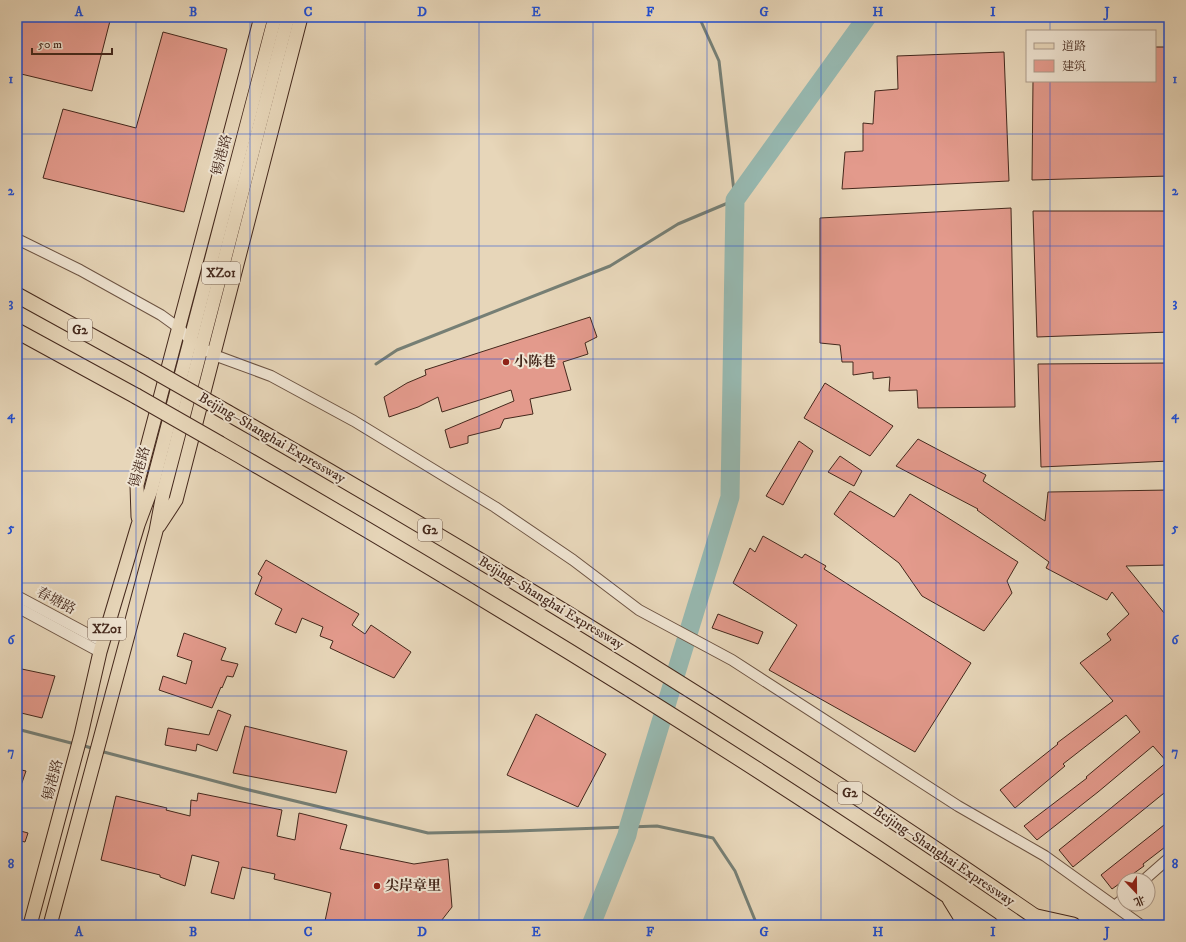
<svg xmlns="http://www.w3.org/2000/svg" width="1186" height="942" font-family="'IM FELL DW Pica','Noto Serif SC',serif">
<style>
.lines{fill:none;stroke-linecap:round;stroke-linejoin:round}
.stream{stroke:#767f75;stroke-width:3}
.river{stroke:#97b9b1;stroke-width:19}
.building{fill:#e39a8c;stroke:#44281c}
.minor-casing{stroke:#6d5443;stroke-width:12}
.major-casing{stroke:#44281c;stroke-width:15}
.highway-casing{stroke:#44281c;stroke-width:17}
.minor{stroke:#efe4d2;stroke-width:10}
.major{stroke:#e7d6b9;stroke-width:13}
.highway{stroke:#e7d6b9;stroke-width:15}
.highway-bridge-casing{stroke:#44281c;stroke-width:17;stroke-linecap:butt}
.highway-bridge{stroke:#e7d6b9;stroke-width:15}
.grid{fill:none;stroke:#1d4ed8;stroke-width:1;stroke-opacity:0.55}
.poi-dot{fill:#8f2418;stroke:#efe4d2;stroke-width:1.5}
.labels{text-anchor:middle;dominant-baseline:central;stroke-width:4;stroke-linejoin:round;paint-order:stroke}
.shield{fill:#efe4d2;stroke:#776053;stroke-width:1}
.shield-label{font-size:13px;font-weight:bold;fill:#44281c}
.street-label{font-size:14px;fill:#44281c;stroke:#efe4d2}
.poi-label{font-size:14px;font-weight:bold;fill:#44281c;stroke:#efe4d2;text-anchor:start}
.neatline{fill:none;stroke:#1d4ed8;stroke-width:1.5}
.grid-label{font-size:13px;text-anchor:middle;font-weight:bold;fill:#1d4ed8}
</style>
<rect width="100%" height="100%" fill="#e7d6b9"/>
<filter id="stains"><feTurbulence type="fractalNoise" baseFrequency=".005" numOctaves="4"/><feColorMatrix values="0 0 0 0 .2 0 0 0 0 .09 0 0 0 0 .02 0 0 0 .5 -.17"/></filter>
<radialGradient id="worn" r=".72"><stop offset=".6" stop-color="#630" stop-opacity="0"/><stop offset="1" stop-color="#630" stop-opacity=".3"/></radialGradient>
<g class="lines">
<!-- stream -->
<g class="stream">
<path d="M376 364 397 350 610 266 678 224 735 200 719 61 699 17"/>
<path d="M17 729 75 744"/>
<path d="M81 745 95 749"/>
<path d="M100 751 241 788 428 833 516 831 657 826 713 838 735 871 757 925"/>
</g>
<!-- river -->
<path class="river" d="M591 925 627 835 629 826 730 497 735 200 867 17"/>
</g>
<!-- building -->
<g class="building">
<path d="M17 17H111L92 91 17 73Z"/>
<path d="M163 32 227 49 184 212 43 178 63 109 136 128Z"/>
<path d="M1155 47H1169V176L1032 180 1033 81H1155Z"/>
<path d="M1004 52 1009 181 842 189 845 152 863 151V123L873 124 875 91 898 89 897 56Z"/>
<path d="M1011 208 1015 407 918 408 917 390 889 391 890 377 873 379V372L853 375V362H842L840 345 820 343V218Z"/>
<path d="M1033 211H1169V332L1037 337Z"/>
<path d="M590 317 597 337 585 343 588 354 563 362 571 390 530 399 533 414 504 419 500 428 468 436V443L450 448 445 430 514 401 511 390 442 412 438 397 418 407 389 417 384 397 407 383 426 375 425 370Z"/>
<path d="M1169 363V461L1041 467 1038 364Z"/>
<path d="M825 383 893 426 870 456 804 418Z"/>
<path d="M918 439 986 475 983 481 1045 521 1048 492 1169 490V565L1126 566 1169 619V789L1073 867 1059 850 1111 808 1167 762 1153 746 1098 792 1037 840 1024 826 1087 778 1086 777 1140 732 1126 715 1063 764 1065 766 1015 808 1000 790 1058 744 1057 743 1113 701 1080 663 1111 640 1107 634 1129 614 1112 592 1107 600 1046 568 1049 562 977 510 978 509 896 466Z"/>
<path d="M799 441 813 451 783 505 766 496Z"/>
<path d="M840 456 862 471 854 486 828 472Z"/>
<path d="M850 491 894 517 910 494 1018 562 1007 581 1012 593 984 631 922 596 899 563 834 514Z"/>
<path d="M763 536 802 558 805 554 826 566 824 569 971 663 915 752 769 670 797 625 733 583 750 548 755 552Z"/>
<path d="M266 560 359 614 352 625 365 634 371 625 411 652 394 678 330 648 333 641 320 636 323 627 302 618 296 633 275 624 282 609 255 594 262 577 258 574Z"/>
<path d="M718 614 763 632 758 644 712 628Z"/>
<path d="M184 633 226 648 221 660 238 664 233 677 227 676 222 688 221 687 212 708 159 690 163 676 186 684 192 661 177 656Z"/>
<path d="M17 668 55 676 42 718 17 712Z"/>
<path d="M218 710 231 715 217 751 197 744 196 751 165 745 168 728 209 735Z"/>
<path d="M536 714 606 754 578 807 507 775Z"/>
<path d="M245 726 347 751 336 793 233 773Z"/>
<path d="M17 769 26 771 18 794H17Z"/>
<path d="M198 793 282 810 277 836 295 840 299 813 347 825 340 849 414 864 448 859 452 907 438 925H357L325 921 331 893 274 879 275 874 242 867 234 899 211 893 219 862 192 855 185 886 160 877V875L101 860 116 796 167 808 166 810 190 816 191 800 197 801Z"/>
<path d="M1169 821V844L1143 864 1144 866 1112 889 1101 875Z"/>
<path d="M17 830 28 833 25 842 17 840Z"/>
</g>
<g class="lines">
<defs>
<g id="minor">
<path d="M17 239 80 270 161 315 179 328 190 340 214 355 271 376 354 421 495 507 573 560 639 610 732 660 958 806 1045 856 1141 925"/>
<path d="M17 596 103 642"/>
<path d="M17 607 100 652"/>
<path d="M1144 880 1169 858"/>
<path d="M1115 906 1124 898"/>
</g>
<g id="major">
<path d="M138 517 137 485 261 17"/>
<path d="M159 526 176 500 301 17"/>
<path d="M30 925 81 735 100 652 138 525 151 490 275 17"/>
<path d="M50 925 156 531 163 494 288 17"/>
</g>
<g id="highway">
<path d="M17 295 144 365"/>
<path d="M17 331 136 396"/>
<path d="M228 413C508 573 782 742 1047 925"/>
<path d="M220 444C482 595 741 753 991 925"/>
<path d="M950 899 966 925"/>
<path d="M1037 917 1073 925"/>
</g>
</defs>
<!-- minor casing -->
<use href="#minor" class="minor-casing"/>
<!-- major casing -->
<use href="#major" class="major-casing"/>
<!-- highway casing -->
<use href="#highway" class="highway-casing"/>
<!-- minor -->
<use href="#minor" class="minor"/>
<!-- major -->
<use href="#major" class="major"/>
<!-- highway -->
<use href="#highway" class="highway"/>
<defs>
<g id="highway-bridge">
<path d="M144 365 228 413"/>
<path d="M136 396 220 444"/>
</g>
</defs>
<!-- highway-bridge casing -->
<use href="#highway-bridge" class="highway-bridge-casing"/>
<!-- highway-bridge -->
<use href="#highway-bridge" class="highway-bridge"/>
</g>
<!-- grid -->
<path class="grid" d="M136 17V925M250 17V925M365 17V925M479 17V925M593 17V925M707 17V925M821 17V925M936 17V925M1050 17V31M1050 81V925M17 134H1169M17 246H1169M17 359H1169M17 471H1169M17 583H1169M17 696H1169M17 808H1169"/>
<!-- markers -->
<g class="poi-dot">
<circle cx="506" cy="362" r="4"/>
<circle cx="377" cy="886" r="4"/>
</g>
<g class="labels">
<!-- shield labels -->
<g class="shield">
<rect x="202" y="262" width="38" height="22" rx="3"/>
<rect x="68" y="319" width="24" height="22" rx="3"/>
<rect x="418" y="519" width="24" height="22" rx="3"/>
<rect x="88" y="618" width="38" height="22" rx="3"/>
<rect x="838" y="782" width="24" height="22" rx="3"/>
</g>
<g class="shield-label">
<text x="221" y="273">XZ01</text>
<text x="80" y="330">G2</text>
<text x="430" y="530">G2</text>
<text x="107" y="629">XZ01</text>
<text x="850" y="793">G2</text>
</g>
<!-- street labels -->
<g class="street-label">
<text transform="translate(222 155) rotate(-75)">锡港路</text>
<text transform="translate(272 438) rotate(30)">Beijing–Shanghai Expressway</text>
<text transform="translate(140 467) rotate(-74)">锡港路</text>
<text transform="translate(56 601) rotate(28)">春塘路</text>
<text transform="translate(551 603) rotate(31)">Beijing–Shanghai Expressway</text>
<text transform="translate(53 780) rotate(-75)">锡港路</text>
<text transform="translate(944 856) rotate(34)">Beijing–Shanghai Expressway</text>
</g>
<!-- poi labels -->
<g class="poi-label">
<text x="514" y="362">小陈巷</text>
<text x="385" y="886">尖岸章里</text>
</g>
</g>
<!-- margin -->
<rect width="1186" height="942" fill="none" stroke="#e7d6b9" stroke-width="44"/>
<!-- legend -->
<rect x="1026" y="30" width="130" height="52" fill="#efe4d2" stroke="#ab9989"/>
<rect x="1034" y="43" width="20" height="6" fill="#e7d6b9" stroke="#ab9989"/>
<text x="1062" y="50" font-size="12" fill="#44281c">道路</text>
<rect x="1034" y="60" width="20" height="12" fill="#e39a8c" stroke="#ab9989"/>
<text x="1062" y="70" font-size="12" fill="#44281c">建筑</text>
<!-- north arrow -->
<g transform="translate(1136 892) rotate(158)"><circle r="19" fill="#efe4d2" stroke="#ab9989"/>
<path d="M0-3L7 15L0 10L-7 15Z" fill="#8f2418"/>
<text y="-6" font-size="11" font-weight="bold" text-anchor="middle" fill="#44281c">北</text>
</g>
<!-- scale -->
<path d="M32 48v6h80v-6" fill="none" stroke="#44281c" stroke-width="2"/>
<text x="38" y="48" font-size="12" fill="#44281c" stroke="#efe4d2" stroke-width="3" paint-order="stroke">50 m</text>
<rect x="22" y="22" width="1142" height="898" class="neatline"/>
<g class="grid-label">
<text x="79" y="16">A</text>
<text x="193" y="16">B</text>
<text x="308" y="16">C</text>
<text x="422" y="16">D</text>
<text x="536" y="16">E</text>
<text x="650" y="16">F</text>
<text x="764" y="16">G</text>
<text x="878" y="16">H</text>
<text x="993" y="16">I</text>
<text x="1107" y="16">J</text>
<text x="11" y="83">1</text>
<text x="1175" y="83">1</text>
<text x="11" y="195">2</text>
<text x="1175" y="195">2</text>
<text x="11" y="307">3</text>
<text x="1175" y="307">3</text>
<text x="11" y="419">4</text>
<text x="1175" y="419">4</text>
<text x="11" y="532">5</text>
<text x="1175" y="532">5</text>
<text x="11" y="644">6</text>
<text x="1175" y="644">6</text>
<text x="11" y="756">7</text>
<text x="1175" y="756">7</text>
<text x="11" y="868">8</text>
<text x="1175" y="868">8</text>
<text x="79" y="936">A</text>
<text x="193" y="936">B</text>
<text x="308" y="936">C</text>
<text x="422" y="936">D</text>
<text x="536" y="936">E</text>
<text x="650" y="936">F</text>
<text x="764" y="936">G</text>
<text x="878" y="936">H</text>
<text x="993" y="936">I</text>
<text x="1107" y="936">J</text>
</g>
<rect width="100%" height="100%" filter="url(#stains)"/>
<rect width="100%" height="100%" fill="url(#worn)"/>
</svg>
